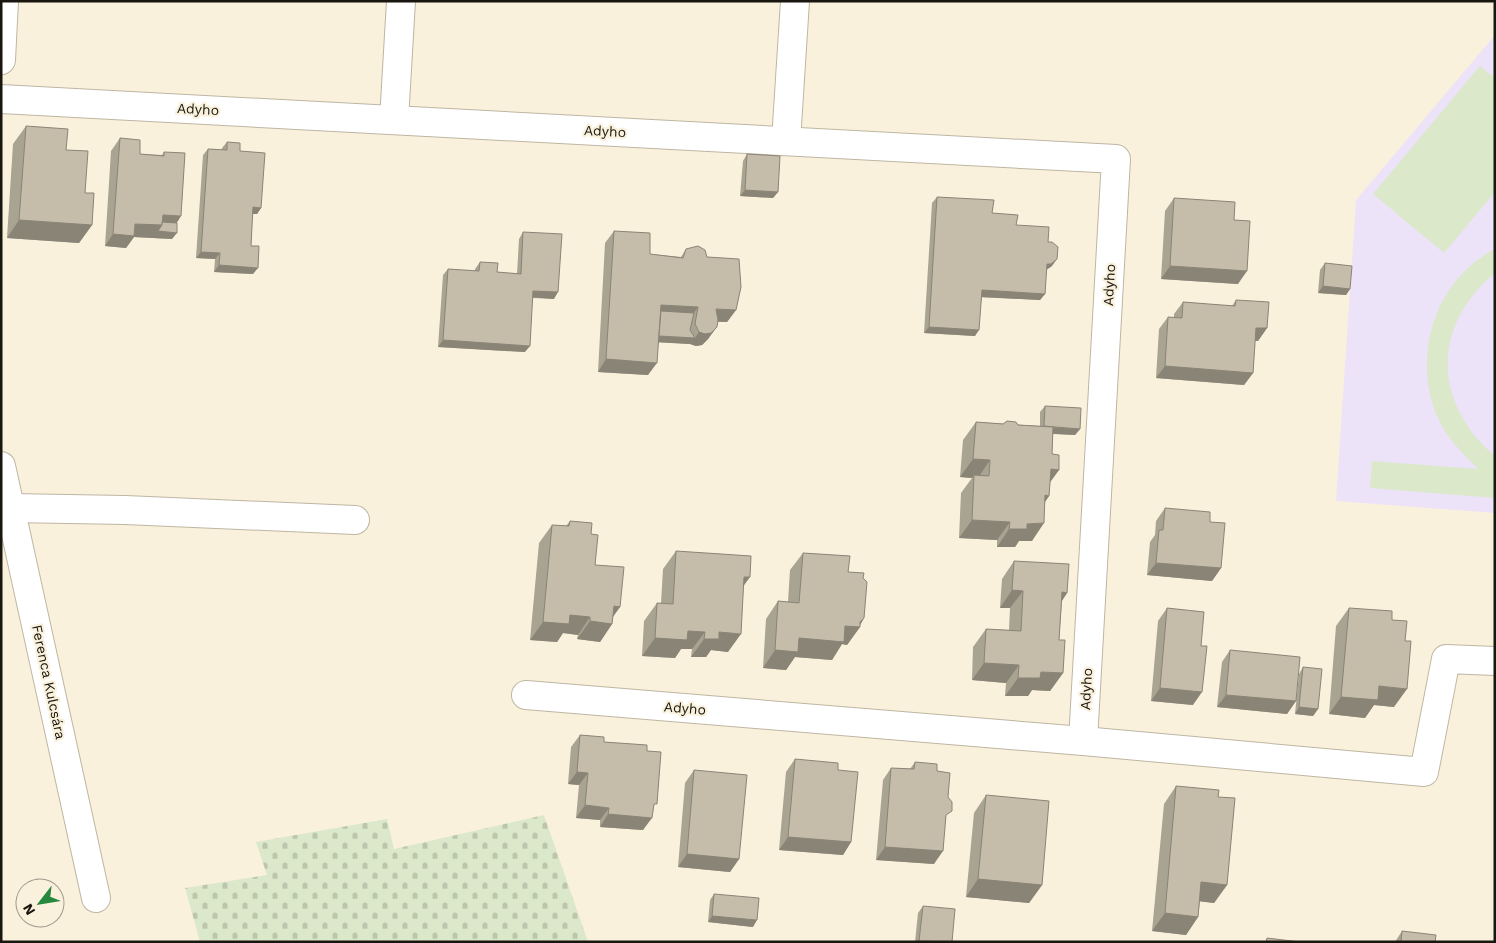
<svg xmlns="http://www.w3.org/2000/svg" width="1496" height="943" font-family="'Work Sans',sans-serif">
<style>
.education{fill:#ece3f8}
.grass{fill:#dbe8ca}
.cemetery{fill:url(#cemetery-stones)}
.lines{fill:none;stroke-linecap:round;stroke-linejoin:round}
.minor-casing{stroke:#beb6a3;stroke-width:30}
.minor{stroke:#fff;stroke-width:28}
.wall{fill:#a9a392}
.shaded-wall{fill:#8a8477}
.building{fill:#c5bdaa;stroke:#8a8477}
.labels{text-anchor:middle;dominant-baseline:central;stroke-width:4.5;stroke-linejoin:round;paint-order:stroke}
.street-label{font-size:14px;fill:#19160f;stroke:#faf1dd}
</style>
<defs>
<pattern id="cemetery-stones" width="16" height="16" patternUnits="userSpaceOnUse" patternTransform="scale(1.25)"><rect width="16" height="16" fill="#dbe8ca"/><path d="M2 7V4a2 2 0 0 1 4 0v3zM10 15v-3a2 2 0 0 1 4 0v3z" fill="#bbc6ac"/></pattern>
</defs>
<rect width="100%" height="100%" fill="#faf1dd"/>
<!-- education -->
<path class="education" d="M1495 35V513L1336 501 1356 200Z"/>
<!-- grass -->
<g class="grass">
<path d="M1480 66 1495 78V192L1444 253 1373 194Z"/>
<path d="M1495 249V273C1431 325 1433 404 1495 456V498L1370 488 1372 461 1478 469C1463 453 1447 439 1438 418 1411 358 1434 280 1495 249Z"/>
</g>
<!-- cemetery -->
<path class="cemetery" d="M544 815 588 942H200L185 888 267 875 256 842 387 819 394 849Z"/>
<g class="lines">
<defs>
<g id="minor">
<path d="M1 60 4 1"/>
<path d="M1 99 1116 159 1083 741"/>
<path d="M394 120 401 1"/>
<path d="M786 141 795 1"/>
<path d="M1 466 96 898"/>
<path d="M10 508 125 510 355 520"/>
<path d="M526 695 1083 741 1424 772 1446 659 1495 661"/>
</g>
</defs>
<!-- minor casing -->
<use href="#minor" class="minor-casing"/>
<!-- minor -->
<use href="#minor" class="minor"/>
</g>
<!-- wall -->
<g class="wall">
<path d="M26 126 85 193 92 225 79 243 7 238 13 144Z"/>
<path d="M120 138 140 154 162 155 164 152 177 223 172 239 134 237 126 248 105 246 111 151Z"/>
<path d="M227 142 240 151 261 208 257 214H252L251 246 253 274 214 272 215 259 196 258 203 155 208 149 222 150V148Z"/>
<path d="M747 154 778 192 773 198 740 196 743 161Z"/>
<path d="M937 197 992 213 1048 242 1052 266 1046 270 1045 294 1040 300 982 297 975 336 924 333 932 203Z"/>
<path d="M1174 198 1234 220 1238 284 1161 279 1165 211Z"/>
<path d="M614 231 650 254 681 257 686 249 707 257 736 310 727 322H718L708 339 702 345 696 346 690 344 659 342 648 375 598 372 605 243Z"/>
<path d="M523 232 554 299 533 298 525 352 438 347 443 275 448 269 475 271V269L480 262 497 272 517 274 519 239Z"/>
<path d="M1325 263 1350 289 1346 295 1318 293 1320 270Z"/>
<path d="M1236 300 1267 328 1258 341H1255L1253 373 1244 385 1156 378 1159 329 1168 317H1174V314L1183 302 1232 306Z"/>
<path d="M1045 406 1080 429 1075 435 1053 434 1052 454 1059 470 1050 481 1049 496 1045 502 1032 541H1019L1015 547H997V540L959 538 961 493 972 478 960 477 963 440 976 422 1040 426V412Z"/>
<path d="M1165 508 1210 522 1221 568 1212 581 1147 575 1150 542 1155 535 1156 521Z"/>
<path d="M570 521 591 534 595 565 620 607 613 617 612 624 600 642 577 639 578 635 563 633 557 642 530 640 539 543 552 525 566 526Z"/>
<path d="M676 551 743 587 728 652 711 650 706 657H691L692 649H681L675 658 642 656 644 621 657 603H661L663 569Z"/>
<path d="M803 553 863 578 864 618 860 625V627L847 645 842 644 832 660 795 657 786 670 763 668 766 619 778 601 788 602 790 570Z"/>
<path d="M1014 561 1067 593 1062 601 1059 640 1063 673 1050 691 1032 690 1028 696H1005L1006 683 972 680 973 647 986 629 1009 630 1010 608H1000L1002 579Z"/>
<path d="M1167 608 1193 705 1151 701 1158 621Z"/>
<path d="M1349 608 1394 707 1374 705 1365 718 1329 714 1336 626Z"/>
<path d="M1230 650 1296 701 1287 714 1217 707 1222 662Z"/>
<path d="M1303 667 1318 709 1313 716 1295 714 1299 674Z"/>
<path d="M580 735 604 742 647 751 653 809 643 830 600 827V820L576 818 579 785 568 784 571 747Z"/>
<path d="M795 759 838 770 851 842 843 855 779 850 786 772Z"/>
<path d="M915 762 937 771 946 819 934 864 876 860 883 780 891 768 910 769Z"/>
<path d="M694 770 739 859 730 872 678 867 685 783Z"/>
<path d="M1176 786 1218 797 1227 885 1214 903 1200 901 1198 917 1186 935 1152 931 1164 804Z"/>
<path d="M986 795 1042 885 1029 903 966 897 974 813Z"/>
<path d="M714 894 753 927 708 922 710 900Z"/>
<path d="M923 906 952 942H915L918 913Z"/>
<path d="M1402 931 1435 942H1395Z"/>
</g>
<!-- shaded-wall -->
<g class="shaded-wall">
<path d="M745 190 778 192 773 198 740 196Z"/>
<path d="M253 207 261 208 257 214H248Z"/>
<path d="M163 215 181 216 173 229 177 233 172 239 134 237 126 248 105 246 113 234 135 224Z"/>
<path d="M19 220 92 225 79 243 7 238Z"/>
<path d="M201 252 220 253 215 259 196 258Z"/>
<path d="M1057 259 1052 266 1046 270 1047 264Z"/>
<path d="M219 265 258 268 253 274 214 272Z"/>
<path d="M1170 266 1247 271 1238 284 1161 279Z"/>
<path d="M1323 286 1350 289 1346 295 1318 293Z"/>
<path d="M982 290 1045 294 1040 300 978 297Z"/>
<path d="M533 291 558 292 554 299 529 297Z"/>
<path d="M661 305 698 307 689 320 656 318Z"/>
<path d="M716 309 736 310 727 322 707 321Z"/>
<path d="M717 327 708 339 702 345 696 346 690 344 651 342 655 335 695 338 699 332Z"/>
<path d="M929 327 979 330 975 336 924 333Z"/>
<path d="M1256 328H1267L1258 341 1247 340Z"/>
<path d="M443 340 530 346 525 352 438 347Z"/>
<path d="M606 359 657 363 648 375 598 372Z"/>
<path d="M1165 366 1253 373 1244 385 1156 378Z"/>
<path d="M1044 427 1080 429 1075 435 1039 433Z"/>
<path d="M973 459 990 460 978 478 974 475 972 478 960 477Z"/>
<path d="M1051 469 1059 470 1046 488Z"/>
<path d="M1045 495 1049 496 1037 513Z"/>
<path d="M972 520 1010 522 997 540 959 538Z"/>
<path d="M1044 523 1032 541H1019L1015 547H997L1009 529 1027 524Z"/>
<path d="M1156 563 1221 568 1212 581 1147 575Z"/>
<path d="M744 577H750L737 595Z"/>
<path d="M1012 590 1023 591 1010 608H1000Z"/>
<path d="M1062 592 1067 593 1055 611Z"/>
<path d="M614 606 620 607 608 623 612 624 600 642 577 639 590 621Z"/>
<path d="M570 615 590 617 578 635 563 633 557 642 530 640 543 622Z"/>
<path d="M864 618 859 627H860L847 645 842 644 832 660 795 657 786 670 763 668 775 650 799 638 860 622Z"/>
<path d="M688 631 705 632 692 649H681L675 658 642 656 655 638Z"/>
<path d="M719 632 741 634 728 652 711 650 706 657H691L704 639Z"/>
<path d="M984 663 1019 665 1006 683 972 680Z"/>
<path d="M1041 672 1063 673 1050 691 1032 690 1028 696H1005L1018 678Z"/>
<path d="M1379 686 1407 689 1394 707 1374 705 1365 718 1329 714 1341 697Z"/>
<path d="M1160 688 1202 692 1193 705 1151 701Z"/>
<path d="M1226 695 1296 701 1287 714 1217 707Z"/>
<path d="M1299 707 1318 709 1313 716 1295 714Z"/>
<path d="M577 772 588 773 579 785 568 784Z"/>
<path d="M585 805 609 808 600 820 576 818Z"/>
<path d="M608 814 652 818 643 830 600 827Z"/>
<path d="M788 837 851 842 843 855 779 850Z"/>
<path d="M885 847 943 851 934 864 876 860Z"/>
<path d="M687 854 739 859 730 872 678 867Z"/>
<path d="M978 879 1042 885 1029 903 966 897Z"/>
<path d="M1201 882 1227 885 1214 903 1188 900Z"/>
<path d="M1165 913 1198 917 1186 935 1152 931Z"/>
<path d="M712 916 757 920 753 927 708 922Z"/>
</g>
<!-- building -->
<g class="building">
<path d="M26 126 68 129 66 150 88 151 85 193H94L92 225 19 220Z"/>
<path d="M120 138 140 140V154L164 156V152L185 153 181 216 163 215 162 225 135 224 134 236 113 234Z"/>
<path d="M227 142 240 143V151L265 153 261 208 253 207 251 246H259L258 268 219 265 220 253 201 252 208 149 227 150Z"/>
<path d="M747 154 780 156 778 192 745 190Z"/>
<path d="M937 197 994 200 992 213 1018 215 1016 225 1049 227 1048 242H1052L1058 247 1057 259 1051 264H1047L1045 294 982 290 979 330 929 327Z"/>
<path d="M1174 198 1235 202 1234 220 1250 221 1247 271 1170 266Z"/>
<path d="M162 222 177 223V233L158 231 162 225Z"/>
<path d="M614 231 650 233V254L683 258 686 249 698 246 705 250 707 257 739 259 741 287 736 310 716 309 718 320 717 327 711 333 705 334 699 332 695 324 698 307 661 305 657 363 606 359Z"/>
<path d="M523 232 562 234 558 292 533 291 530 346 443 340 448 269 479 271 480 262 498 263 497 272 521 274Z"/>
<path d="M1325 263 1352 266 1350 289 1323 286Z"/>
<path d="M1236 300 1269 302 1267 328H1256L1253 373 1165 366 1168 317 1182 318 1183 302 1235 306Z"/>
<path d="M661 311 694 313 690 330 695 338 659 336Z"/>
<path d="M1045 406 1081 408 1080 429 1044 426Z"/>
<path d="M1007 421 1016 422 1018 425 1053 427 1052 454 1059 455V470L1051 469 1049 496 1045 495 1044 523 1027 524V529H1009L1010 522 972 520 974 475 989 476 990 460 973 459 976 422 1003 424Z"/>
<path d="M1165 508 1210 512V522L1225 523 1221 568 1156 563 1159 530H1163Z"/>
<path d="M570 521 592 523 591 534 598 535 595 565 624 567 620 607 614 606 612 624 590 621V617L570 615 569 624 543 622 552 525 569 526Z"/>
<path d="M676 551 751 556 750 577H744L741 634 719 632V639H704L705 632 688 631 687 640 655 638 657 603 673 604Z"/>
<path d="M803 553 850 556 848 572 864 573 863 578 867 582 864 618 860 622V627L845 626 844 642 799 638 798 652 775 650 778 601 799 603Z"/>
<path d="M1014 561 1069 564 1067 593 1062 592 1059 640H1065L1063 673 1041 672 1040 678H1018L1019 665 984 663 986 629 1021 631 1023 591 1012 590Z"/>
<path d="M1167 608 1204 612 1201 646H1207L1202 692 1160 688Z"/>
<path d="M1349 608 1392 611V620L1407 621 1405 641H1411L1407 689 1379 686 1378 700 1341 697Z"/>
<path d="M1230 650 1300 657 1296 701 1226 695Z"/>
<path d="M1303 667 1322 669 1318 709 1299 707Z"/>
<path d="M580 735 604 737V742L647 745V751L661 752 657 804H654L652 818 608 814 609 808 585 805 588 773 577 772Z"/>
<path d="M795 759 838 763V770L858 772 851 842 788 837Z"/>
<path d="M915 762 937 764V771L950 773 948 797 952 802V811L946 815 943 851 885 847 891 768 914 769Z"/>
<path d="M694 770 747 775 739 859 687 854Z"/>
<path d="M1176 786 1219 790 1218 797 1235 798 1227 885 1201 882 1198 917 1165 913Z"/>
<path d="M986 795 1049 801 1042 885 978 879Z"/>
<path d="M714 894 759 898 757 920 712 916Z"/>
<path d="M923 906 955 909 952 942 919 941Z"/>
<path d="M1402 931 1436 935 1435 942H1401Z"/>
<path d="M1267 938 1300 942H1266Z"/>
</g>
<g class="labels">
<!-- street labels -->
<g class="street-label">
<text transform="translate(198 109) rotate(3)">Adyho</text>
<text transform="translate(605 131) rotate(3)">Adyho</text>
<text transform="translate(1109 285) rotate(-87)">Adyho</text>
<text transform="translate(49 682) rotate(78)">Ferenca Kulcsára</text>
<text transform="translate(1086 689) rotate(-87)">Adyho</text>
<text transform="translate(685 708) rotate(5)">Adyho</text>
</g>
</g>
<!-- border -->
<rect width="1496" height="943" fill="none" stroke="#19160f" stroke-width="5"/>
<!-- north arrow -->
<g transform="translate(40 903) rotate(239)"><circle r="24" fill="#faf1dd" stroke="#a0998b"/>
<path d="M0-4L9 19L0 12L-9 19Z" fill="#26883c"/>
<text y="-8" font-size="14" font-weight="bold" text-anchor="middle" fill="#19160f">N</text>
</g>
</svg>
